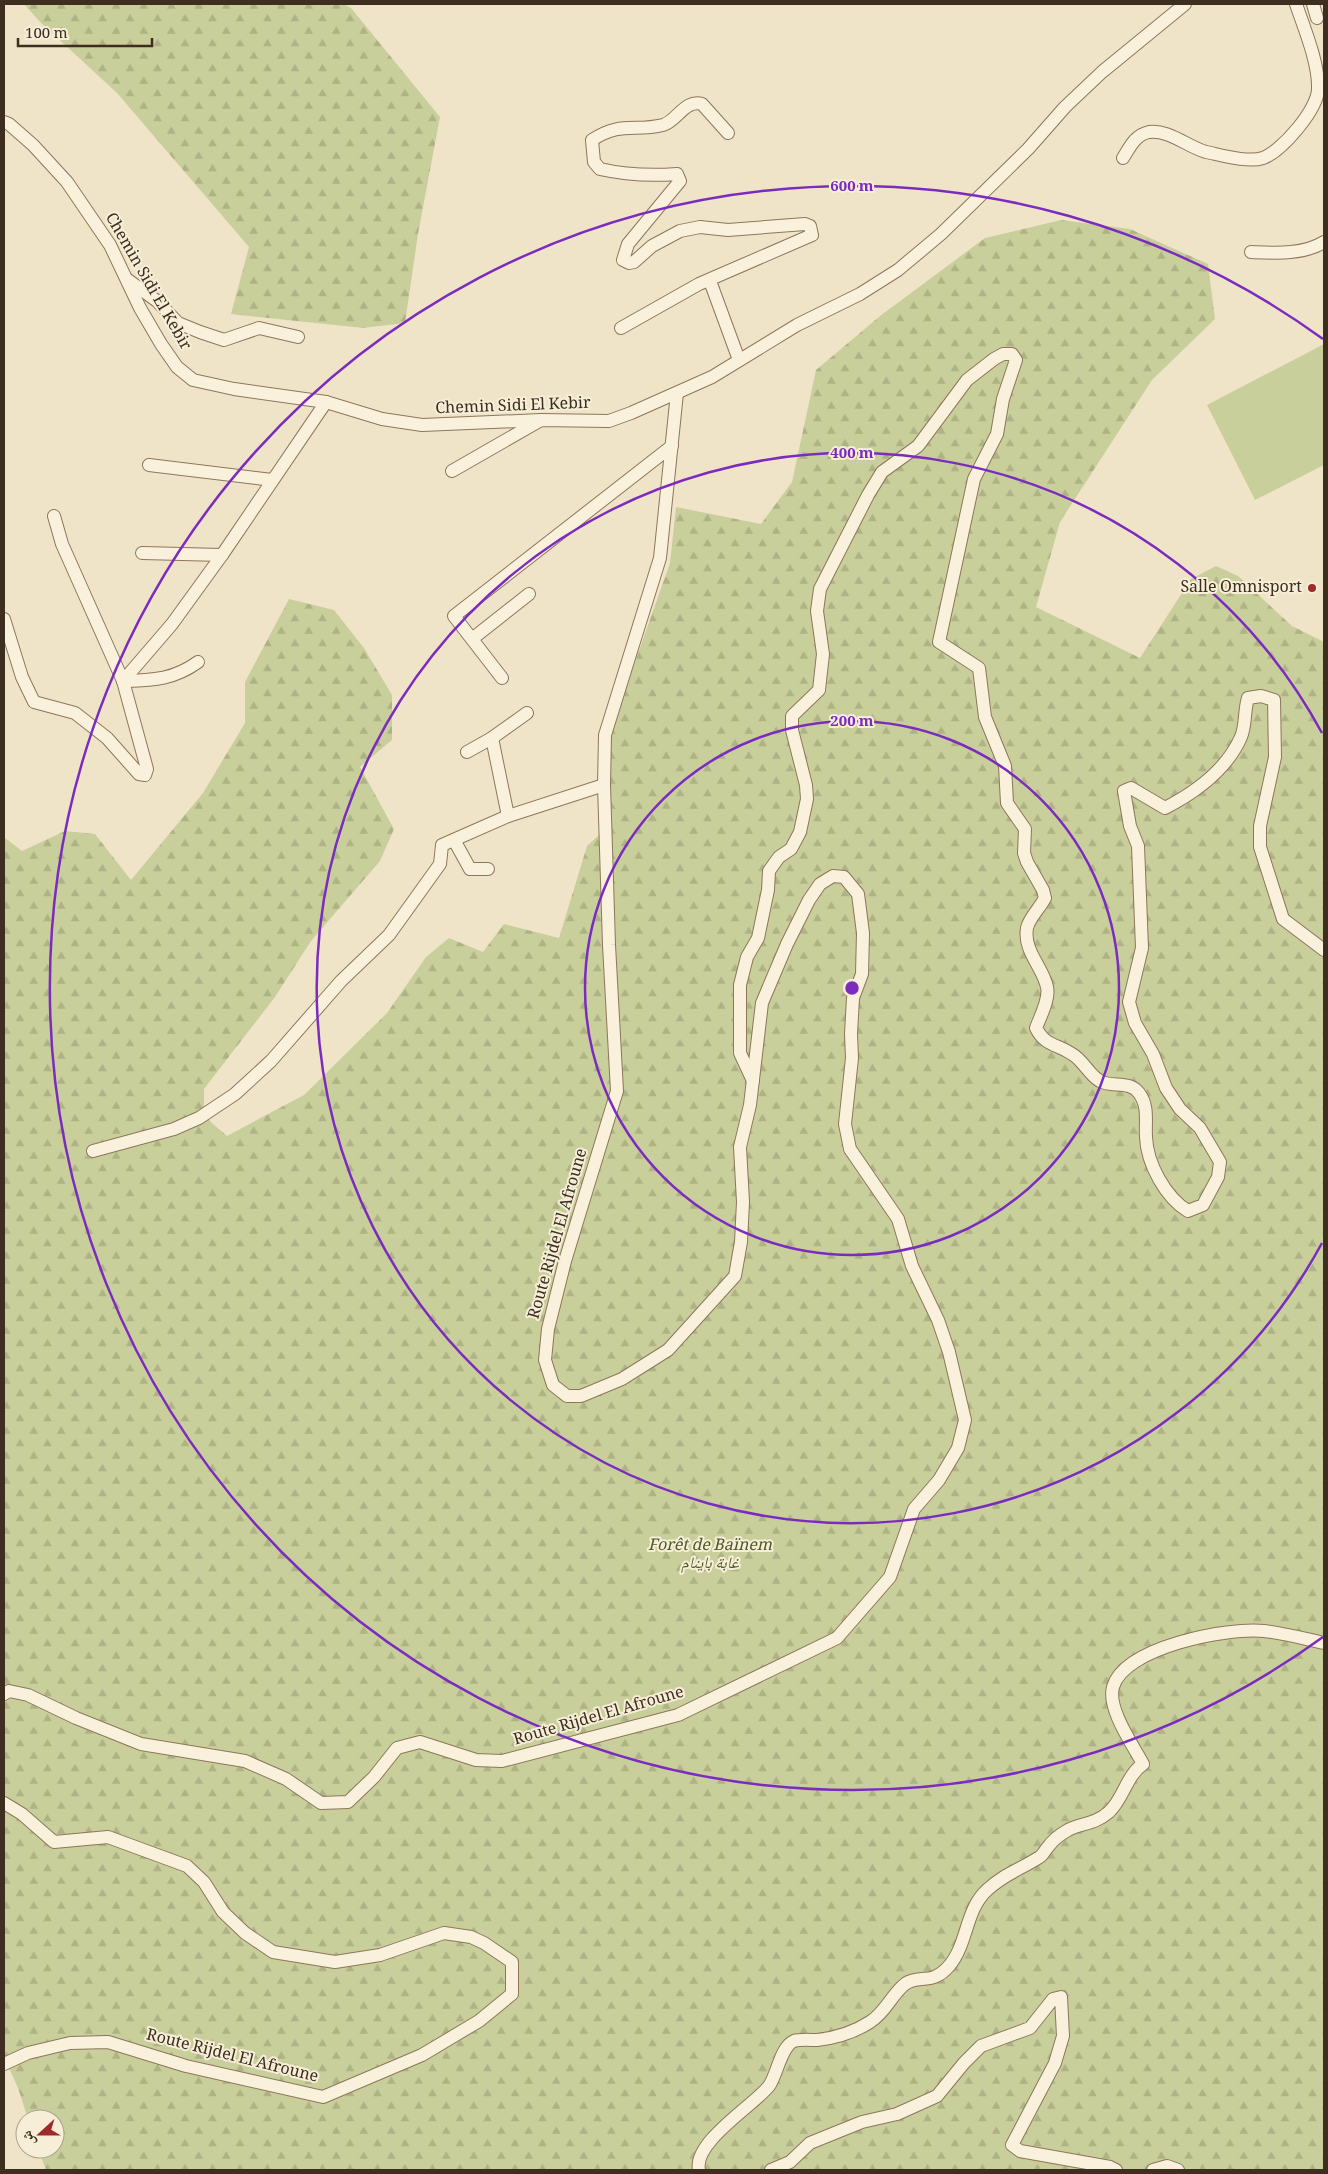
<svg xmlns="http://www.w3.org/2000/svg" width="1328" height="2174" font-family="Georgia,'Noto Naskh Arabic',serif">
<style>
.green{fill:#c9cf9b}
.forest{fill:url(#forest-firs)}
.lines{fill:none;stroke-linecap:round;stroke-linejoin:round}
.minor-casing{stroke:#8d765c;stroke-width:14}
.minor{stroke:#faf1dc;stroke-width:12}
.ring{fill:none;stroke:#7b2cbf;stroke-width:2.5}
.poi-dot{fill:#9e2a2b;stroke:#f7eed8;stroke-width:2}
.labels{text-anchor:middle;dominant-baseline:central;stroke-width:4;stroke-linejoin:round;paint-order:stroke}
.street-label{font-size:16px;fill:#3d2e20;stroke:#f7eed8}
.poi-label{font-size:16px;fill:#3d2e20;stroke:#f7eed8;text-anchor:end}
.park-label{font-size:16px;font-style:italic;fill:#4d5a26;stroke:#f7eed8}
.centre{fill:#7b2cbf;stroke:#f7eed8;stroke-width:2.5}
.ring-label{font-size:15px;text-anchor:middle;font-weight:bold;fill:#7b2cbf;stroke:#f7eed8;stroke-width:4;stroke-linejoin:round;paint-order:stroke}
</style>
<defs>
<pattern id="forest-firs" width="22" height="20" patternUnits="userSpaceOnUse" patternTransform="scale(1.25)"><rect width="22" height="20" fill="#c9cf9b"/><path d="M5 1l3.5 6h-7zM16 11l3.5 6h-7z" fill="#aeb285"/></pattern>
</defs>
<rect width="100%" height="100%" fill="#f0e4c8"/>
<!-- green -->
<path class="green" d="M1324 344V465L1255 500 1207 405Z"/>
<!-- forest -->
<g class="forest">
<path d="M24 4H344L351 8 440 117 418 234 405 323 363 328 231 314 249 247 117 93 40 22Z"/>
<path d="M1061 220 1130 229 1208 264 1215 319 1152 380 1060 522 1036 607 1140 658 1191 579 1216 566 1238 576 1292 626 1324 642V2170H46L38 2149H55V2119H28L18 2088 4 2057V837L22 851 65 831 95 834 131 880 203 793 245 723V682L289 599 334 610 364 648 392 695V740L360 767 394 829 380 861 311 941 275 997 204 1089V1116L227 1136 304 1095 387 1013 426 957 449 938 483 952 504 924 559 938 587 846 612 823 608 738 670 563 676 507 761 524 792 482 816 370 880 316 985 238Z"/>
</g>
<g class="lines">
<defs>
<g id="minor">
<path d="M1313 4 1317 18"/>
<path d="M4 122 9 124 33 145 67 182 110 245 140 308 161 344 177 367 193 380 234 389 326 402 382 419 422 425 541 420 609 421 631 413 712 377 797 325 860 294 898 270 941 234 1028 149 1065 107 1102 72 1185 4"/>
<path d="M1123 158C1130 147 1135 135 1149 132 1168 129 1188 147 1206 152 1221 155 1248 163 1263 158 1282 151 1318 109 1318 89 1319 63 1304 28 1296 4"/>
<path d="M1251 252C1275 253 1303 255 1324 242"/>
<path d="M128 280 157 301 178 323 200 332 224 340 259 328 298 337"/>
<path d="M710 281 739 360"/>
<path d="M621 328 699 284 812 235 810 226 805 224 728 230 700 227 680 231 652 246 634 262 629 263 623 260 628 244 680 181 677 174C650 176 626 175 600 169L594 162 592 140C621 121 634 132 663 125 677 121 685 99 702 104L728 133"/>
<path d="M149 465 272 480"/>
<path d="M452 471 541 420"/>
<path d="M142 553 222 555"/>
<path d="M4 619 22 677 34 702 75 713 107 738 139 774 145 775 147 769 123 681 62 544 54 516"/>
<path d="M472 639 529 594"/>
<path d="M502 678 454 616 672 446"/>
<path d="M123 681 172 624 222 555 326 402"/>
<path d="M123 681C153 680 173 680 198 662"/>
<path d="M492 738 508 816"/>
<path d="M467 752 492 738 527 713"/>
<path d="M454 840 470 869H488"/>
<path d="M753 1081 740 1053V985L747 957 758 938 768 890 769 871 779 857 791 849 800 832 807 799 806 785 792 730V716L819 690 823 654 817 611 820 589 868 495 882 472 918 446 967 380 994 359 1003 354H1012L1016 360 1003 399 997 434 974 479 939 642 979 668 985 717 1005 766 1007 803 1025 829 1024 853 1027 862 1043 890 1045 898C1040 908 1029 918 1027 928 1023 951 1043 967 1047 987 1050 999 1040 1017 1036 1028 1045 1046 1057 1044 1072 1054 1083 1060 1089 1075 1100 1081 1112 1088 1129 1080 1139 1093 1149 1106 1145 1122 1146 1137 1147 1164 1166 1198 1188 1211L1203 1205 1218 1177 1220 1162 1200 1128 1180 1109 1166 1088 1153 1054 1135 1023 1129 1002 1142 948 1138 846 1130 826 1124 791 1131 788 1165 808C1196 792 1227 769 1241 737 1246 726 1244 710 1248 698L1261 696 1274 700 1275 757 1260 826V847L1283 919 1324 950"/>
<path d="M93 1151 174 1129 199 1118 235 1094 271 1061 341 981 389 935 440 864 442 845 508 816 604 785 605 735 660 558 677 393"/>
<path d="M4 1694 9 1691 28 1695 76 1718 141 1744 245 1761 286 1779 321 1803 348 1802 374 1777 397 1748 420 1742 476 1760 502 1761 678 1715 837 1638 890 1577 914 1509 939 1480 958 1448 965 1420 949 1352 938 1320 912 1266 898 1219 850 1149 845 1124 852 1058 851 1034 853 998 862 974 863 933 858 894 844 877 833 876 820 884 809 900 787 944 762 1003 750 1105 740 1147 743 1202 741 1242 735 1276 668 1350 622 1379 581 1396H567L553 1385 545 1360 548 1329 565 1261 617 1091 609 945 604 785"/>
<path d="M4 1803 22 1814 54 1842 108 1837 187 1866 204 1882 223 1912 245 1933 273 1952 335 1962 380 1955 444 1933 471 1937 484 1943 512 1962V1994L479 2021 422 2055 323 2097 186 2066 108 2042 70 2043 28 2053 4 2064"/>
<path d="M699 2170C693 2142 753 2106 769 2086 777 2075 781 2046 794 2041 800 2039 810 2040 817 2040 836 2038 853 2033 870 2022 886 2012 892 1994 905 1984 919 1974 932 1986 949 1966 968 1944 965 1910 987 1890 1004 1874 1019 1870 1038 1858 1043 1856 1044 1851 1048 1847 1052 1841 1061 1834 1068 1830 1081 1823 1094 1825 1109 1812 1124 1798 1126 1776 1143 1764 1133 1745 1107 1709 1113 1687 1124 1647 1228 1627 1264 1631 1284 1633 1305 1639 1324 1643"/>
<path d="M771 2170 790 2162 810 2143 862 2122 897 2114 937 2096 964 2063 981 2046 1030 2028 1053 1999 1061 1997 1063 2036 1055 2063 1012 2145 1020 2151 1110 2167 1116 2170"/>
<path d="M1153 2170 1167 2166 1178 2170"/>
</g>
</defs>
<!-- minor casing -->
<use href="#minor" class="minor-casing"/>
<!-- minor -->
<use href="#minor" class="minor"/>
</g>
<!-- distance rings -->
<g class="ring">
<circle cx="852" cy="988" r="267"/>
<path d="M1322 1243A535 535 0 1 1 1322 733"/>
<path d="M1323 1637A802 802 0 1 1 1323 339"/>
</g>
<!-- markers -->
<circle class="poi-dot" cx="1312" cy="588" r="5"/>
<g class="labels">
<!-- street labels -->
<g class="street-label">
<text transform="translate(147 282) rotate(60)">Chemin Sidi El Kebir</text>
<text transform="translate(513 407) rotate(-2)">Chemin Sidi El Kebir</text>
<text transform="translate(559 1234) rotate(-74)">Route Rijdel El Afroune</text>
<text transform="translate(599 1717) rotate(-16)">Route Rijdel El Afroune</text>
<text transform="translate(232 2057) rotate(14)">Route Rijdel El Afroune</text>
</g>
<!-- poi labels -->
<g class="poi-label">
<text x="1302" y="588">Salle Omnisport</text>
</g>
<!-- park labels -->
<g class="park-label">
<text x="710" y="1546">Forêt de Baïnem<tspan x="710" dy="18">غابة باينام</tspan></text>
</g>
</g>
<circle cx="852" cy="988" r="8" class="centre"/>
<g class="ring-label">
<text x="852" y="191">600 m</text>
<text x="852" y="458">400 m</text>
<text x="852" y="726">200 m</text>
</g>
<!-- border -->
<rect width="1328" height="2174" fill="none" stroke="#3d2e20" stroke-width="10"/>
<!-- north arrow -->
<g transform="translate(40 2134) rotate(249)"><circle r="24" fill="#f7eed8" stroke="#ada18e"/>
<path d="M0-4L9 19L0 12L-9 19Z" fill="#9e2a2b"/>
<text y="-8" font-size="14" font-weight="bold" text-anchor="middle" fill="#3d2e20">ش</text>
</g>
<!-- scale -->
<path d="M18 38v8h134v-8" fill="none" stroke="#3d2e20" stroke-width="2.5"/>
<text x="25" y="38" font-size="15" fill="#3d2e20" stroke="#f7eed8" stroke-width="4" paint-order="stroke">100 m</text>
</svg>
